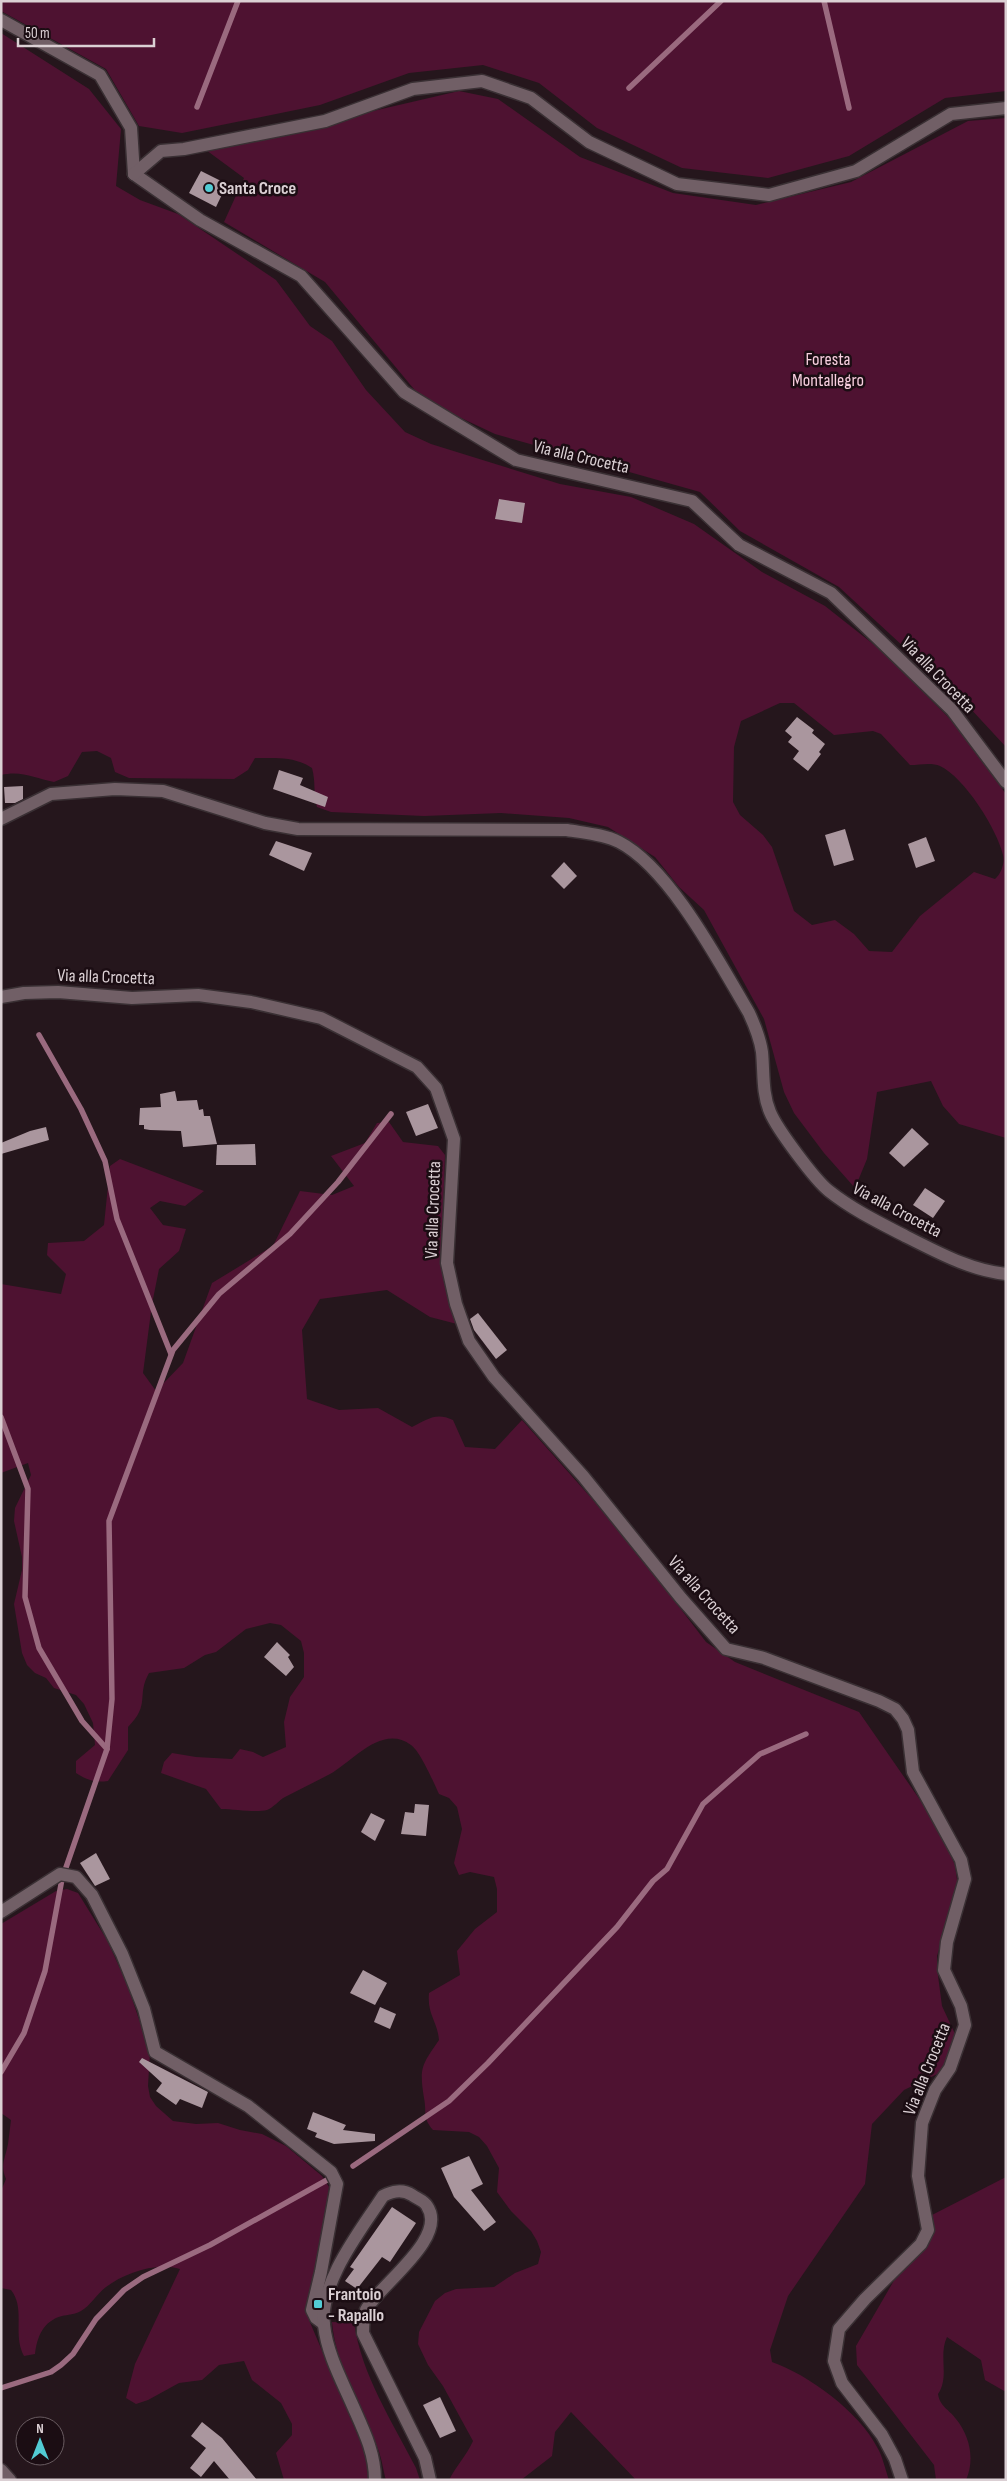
<svg xmlns="http://www.w3.org/2000/svg" width="1007" height="2481" font-family="'Sofia Sans Condensed',sans-serif">
<style>
.green{fill:#4e1231;fill-rule:evenodd}
.lines{fill:none;stroke-linecap:round;stroke-linejoin:round}
.stream{stroke:#9a6a7f;stroke-width:5.5}
.building{fill:#aa969e}
.street-casing{stroke:#3a3034;stroke-width:15}
.secondary-casing{stroke:#3a3034;stroke-width:15}
.street{stroke:#715f66;stroke-width:12}
.secondary{stroke:#715f66;stroke-width:12}
.poi-dot{fill:#52ccd5;stroke:#1b0d13;stroke-width:2}
.labels{text-anchor:middle;dominant-baseline:central;stroke-width:5;stroke-linejoin:round;paint-order:stroke}
.poi-label{font-size:18px;font-weight:bold;fill:#dbd0d4;stroke:#1b0d13;text-anchor:start}
.park-label{font-size:18px;fill:#f7cede;stroke:#1b0d13}
.street-label{font-size:18px;fill:#dbd0d4;stroke:#1b0d13}
</style>
<rect width="100%" height="100%" fill="#25161c"/>
<!-- green -->
<g class="green">
<path d="M1 1H1006V91L945 98 849 156 768 178 682 168 597 128 539 83 483 65 409 73 320 105 182 133 139 126 106 69 1 11Z"/>
<path d="M1 33 89 89 121 129 116 186 140 200 178 214 276 280 310 326 332 341 366 390 405 432 431 444 560 484 631 497 694 524 762 572 825 606 882 651 953 722 1006 794V1138L959 1124 943 1106 931 1081 877 1092 867 1159 855 1188 824 1153 794 1113 784 1092 764 1019 704 910 679 887 655 857 608 827 569 818 501 813 424 816 331 812 317 807C313 794 316 782 312 768 294 756 276 758 255 758L248 770 234 779 129 778 115 772 111 758 97 751 82 752 68 776 54 782C35 778 21 770 1 775ZM780 703H794L834 735 873 731 881 734 910 765C920 765 931 762 940 766 964 777 997 829 1003 855 1005 863 1001 874 995 879L974 872 920 916 892 952 869 951 854 934 835 920 812 925 794 911 772 847 763 835 740 815 733 802 734 747 741 721Z"/>
<path d="M459 91 498 99 580 157 673 193 756 205 851 182 968 121 1006 118V747L969 707 839 587 740 531 700 492 495 434 423 400 325 282 224 222 244 178 206 150Z"/>
<path d="M389 1122 403 1142 438 1146 445 1155 442 1248 457 1324 430 1317 387 1290 320 1299 302 1330 307 1399 339 1410 378 1408 412 1427C428 1419 436 1412 453 1420L465 1447 495 1449 522 1420 625 1536 706 1642 735 1662 859 1712 936 1823 955 1865 958 1887 937 1956V1968L942 2006 961 2047 950 2068 904 2090 872 2124 865 2184 788 2296 770 2350 772 2362C809 2375 859 2412 877 2447 883 2457 885 2469 889 2480H636L571 2412 555 2432 552 2456 521 2480H449C456 2466 467 2455 473 2441L443 2386 428 2365 418 2344 419 2332 435 2301 445 2293 456 2289 494 2287 515 2273 538 2264 541 2252 537 2241 531 2231 511 2211 497 2192 499 2168 487 2146 479 2137 469 2132 433 2130C422 2117 427 2113 424 2098 419 2067 422 2065 439 2040 437 2020 427 2015 429 1993L460 1975 457 1951 475 1929 497 1912V1889L494 1877 470 1872 459 1875 454 1863 462 1829 457 1807 449 1798 439 1794C434 1783 420 1751 411 1745 382 1723 352 1762 330 1774 315 1782 300 1789 285 1797 279 1800 273 1808 267 1810 256 1813 234 1809 221 1809L206 1789 161 1773 164 1762 172 1753 196 1757 232 1759 240 1749 253 1752 263 1757 286 1747 284 1722 290 1697 304 1677V1653L301 1641 281 1625 270 1623 246 1629 216 1652 205 1655 184 1668 149 1673C136 1696 151 1704 128 1727V1750L108 1781C95 1783 87 1780 76 1773V1761L95 1745 93 1723 84 1704 76 1695 54 1688 46 1678 35 1673 27 1665 22 1653 14 1604 22 1570V1557L14 1521 15 1508 31 1475 28 1463 1 1473V1284L61 1294 66 1274 47 1255 48 1243 84 1241 104 1225 110 1166 120 1159 204 1191 185 1206 160 1201 150 1208 163 1225 186 1229 179 1251 159 1269 152 1304 143 1373 156 1391 183 1363 212 1283 273 1246 300 1191 332 1195 354 1186 331 1156 365 1143 377 1123Z"/>
<path d="M67 1889 78 1893 107 1940 127 1984 150 2052 148 2086 150 2097 156 2106 173 2121 196 2124 218 2123 240 2130 262 2134 286 2146 322 2176 329 2187 321 2251 309 2305V2320L367 2457 371 2480H284L276 2453 292 2435V2424L281 2403 252 2380 244 2361 219 2365 202 2380 179 2383 148 2400 136 2404 126 2398 135 2364 180 2269C156 2262 125 2273 106 2287 97 2294 90 2306 81 2311 76 2314 67 2315 62 2316 43 2321 37 2337 35 2354L24 2356C12 2334 26 2309 11 2290L1 2288V2191L6 2179C0 2165 5 2159 8 2144 9 2136 10 2128 11 2120L1 2113V1924L56 1891Z"/>
<path d="M1006 2177V2392L985 2380 981 2360 947 2337C938 2356 950 2376 938 2394 940 2407 949 2409 956 2419 970 2436 975 2460 966 2480H936L934 2465 857 2365 856 2346 932 2215Z"/>
<path d="M332 2322 354 2323C362 2376 392 2421 416 2468L420 2480H386C383 2470 382 2459 378 2449 362 2407 336 2368 332 2322Z"/>
</g>
<g class="lines">
<!-- stream -->
<g class="stream">
<path d="M824 1 849 108"/>
<path d="M629 88 721 1"/>
<path d="M197 107 238 1"/>
<path d="M39 1035 81 1109 105 1161 117 1219 171 1354"/>
<path d="M1 1417 28 1489 25 1597 39 1648 82 1721 107 1749"/>
<path d="M1 2072 24 2033 45 1971 62 1879 107 1749 112 1699 109 1521 173 1350 219 1294 290 1234 338 1182 391 1114"/>
<path d="M353 2166 449 2101 488 2063 617 1927 653 1881 667 1869 703 1804 760 1754 806 1734"/>
<path d="M1 2388 51 2372 61 2365 73 2354 96 2319 124 2290 143 2277 210 2245 327 2180"/>
</g>
</g>
<!-- building -->
<g class="building">
<path d="M201 171 227 184 216 207 189 193Z"/>
<path d="M499 499 525 503 522 523 495 519Z"/>
<path d="M797 717 814 730 812 733 825 744 819 752 821 754 808 771 793 759 799 751 788 742 792 737 785 731Z"/>
<path d="M279 770 303 778 300 785 328 797 325 807 273 789Z"/>
<path d="M23 786V799L15 803H5L4 787Z"/>
<path d="M845 829 854 860 834 866 825 835Z"/>
<path d="M926 837 935 861 916 868 908 844Z"/>
<path d="M276 841 312 853 304 871 269 855Z"/>
<path d="M564 862 577 876 564 889 551 876Z"/>
<path d="M175 1091 177 1101 197 1100 199 1110 203 1109 204 1116H210L217 1144 183 1147 181 1131 150 1130 144 1129V1125H139L140 1108 161 1107 160 1094Z"/>
<path d="M428 1104 438 1128 416 1136 406 1112Z"/>
<path d="M46 1127 49 1140 1 1154V1143L30 1131Z"/>
<path d="M912 1128 929 1144 904 1167 889 1153Z"/>
<path d="M255 1144 256 1165H216L217 1145Z"/>
<path d="M925 1188 945 1201 933 1218 913 1205Z"/>
<path d="M478 1313 507 1350 496 1359 474 1330 470 1319Z"/>
<path d="M277 1642 290 1655 288 1657 294 1667 286 1676 264 1657Z"/>
<path d="M415 1804 429 1805 426 1836 401 1834 405 1812 414 1813Z"/>
<path d="M371 1813 385 1820 375 1841 361 1832Z"/>
<path d="M96 1853 110 1879 95 1886 80 1863Z"/>
<path d="M363 1970 387 1983 375 2005 350 1993Z"/>
<path d="M380 2007 396 2014 390 2029 374 2022Z"/>
<path d="M142 2058 208 2092 202 2108 180 2099 176 2105 156 2091 162 2083 139 2062Z"/>
<path d="M313 2112 346 2125 343 2130 375 2134V2141L334 2144 315 2137 317 2133 307 2129Z"/>
<path d="M469 2156 483 2184 471 2190 496 2222 484 2231 454 2197 441 2168Z"/>
<path d="M392 2207 416 2223 390 2262 382 2257 357 2289 345 2281 354 2269 350 2267Z"/>
<path d="M440 2397 456 2431 440 2438 423 2405Z"/>
<path d="M202 2422 222 2438 257 2480H230L214 2461 201 2477 190 2468 206 2448 191 2436Z"/>
</g>
<g class="lines">
<defs>
<path id="street" d="M1 1912 60 1874 76 1877 92 1895 122 1954 144 2009 155 2052 248 2106 331 2172 337 2184 321 2272 312 2310 316 2318 324 2324"/>
<g id="secondary">
<path d="M1 20 100 75 131 128 134 174"/>
<path d="M134 174 200 220 301 276 404 392 516 460 692 501 739 545 831 593 952 710 1006 782"/>
<path d="M134 174 161 151 184 149 325 121 413 89 482 81 531 98 589 142 677 184 769 195 856 171 951 114 1006 108"/>
<path d="M1 819 51 794 115 789 163 791 265 823 298 829 567 830C584 833 603 834 619 842 670 868 720 964 749 1013 755 1026 760 1038 762 1052 764 1073 762 1093 770 1112 777 1129 815 1180 829 1191 853 1210 880 1223 907 1237 939 1253 970 1270 1006 1274"/>
<path d="M1 997 24 993 58 992 132 998 198 995 251 1002 321 1018 417 1067 436 1088 454 1139 447 1263 456 1304 469 1341 494 1377 583 1476 681 1598 726 1649 764 1658 879 1701 895 1709 903 1719 908 1730 913 1772 961 1860 965 1879 947 1942 944 1970 961 2006 965 2025 950 2068 935 2090 922 2123 918 2176 928 2230 921 2244 865 2299 839 2329 834 2361 842 2383 882 2435 895 2459 902 2480"/>
<path d="M1 2470 10 2480"/>
<path d="M375 2480C375 2452 363 2429 352 2404 341 2379 327 2353 324 2325 319 2282 361 2230 383 2196 392 2191 403 2189 412 2195 416 2198 425 2201 427 2206 449 2238 378 2286 366 2310 363 2318 363 2325 363 2333L425 2458 430 2480"/>
</g>
</defs>
<!-- street casing -->
<use href="#street" class="street-casing"/>
<!-- secondary casing -->
<use href="#secondary" class="secondary-casing"/>
<!-- street -->
<use href="#street" class="street"/>
<!-- secondary -->
<use href="#secondary" class="secondary"/>
</g>
<!-- markers -->
<g class="poi-dot">
<circle cx="209" cy="188" r="5"/>
<rect x="313" y="2299" width="10" height="10" rx="2.5"/>
</g>
<g class="labels">
<!-- poi labels -->
<g class="poi-label">
<text x="219" y="188">Santa Croce</text>
<text x="328" y="2294">Frantoio<tspan x="328" dy="21">- Rapallo</tspan></text>
</g>
<!-- park labels -->
<g class="park-label">
<text x="828" y="359">Foresta<tspan x="828" dy="21">Montallegro</tspan></text>
</g>
<!-- street labels -->
<g class="street-label">
<text transform="translate(581 457) rotate(13)">Via alla Crocetta</text>
<text transform="translate(938 675) rotate(46)">Via alla Crocetta</text>
<text transform="translate(106 977) rotate(2)">Via alla Crocetta</text>
<text transform="translate(433 1210) rotate(-88)">Via alla Crocetta</text>
<text transform="translate(897 1210) rotate(28)">Via alla Crocetta</text>
<text transform="translate(704 1595) rotate(48)">Via alla Crocetta</text>
<text transform="translate(927 2069) rotate(-68)">Via alla Crocetta</text>
</g>
</g>
<!-- border -->
<rect width="1007" height="2481" fill="none" stroke="#dbd0d4" stroke-width="5"/>
<!-- north arrow -->
<g transform="translate(40 2441)"><circle r="24" fill="#1b0d13" stroke="#685b60"/>
<path d="M0-4L9 19L0 12L-9 19Z" fill="#52ccd5"/>
<text y="-8" font-size="14" font-weight="bold" text-anchor="middle" fill="#dbd0d4">N</text>
</g>
<!-- scale -->
<path d="M18 38v8h136v-8" fill="none" stroke="#dbd0d4" stroke-width="2.5"/>
<text x="25" y="38" font-size="15" fill="#dbd0d4" stroke="#1b0d13" stroke-width="4" paint-order="stroke">50 m</text>
</svg>
